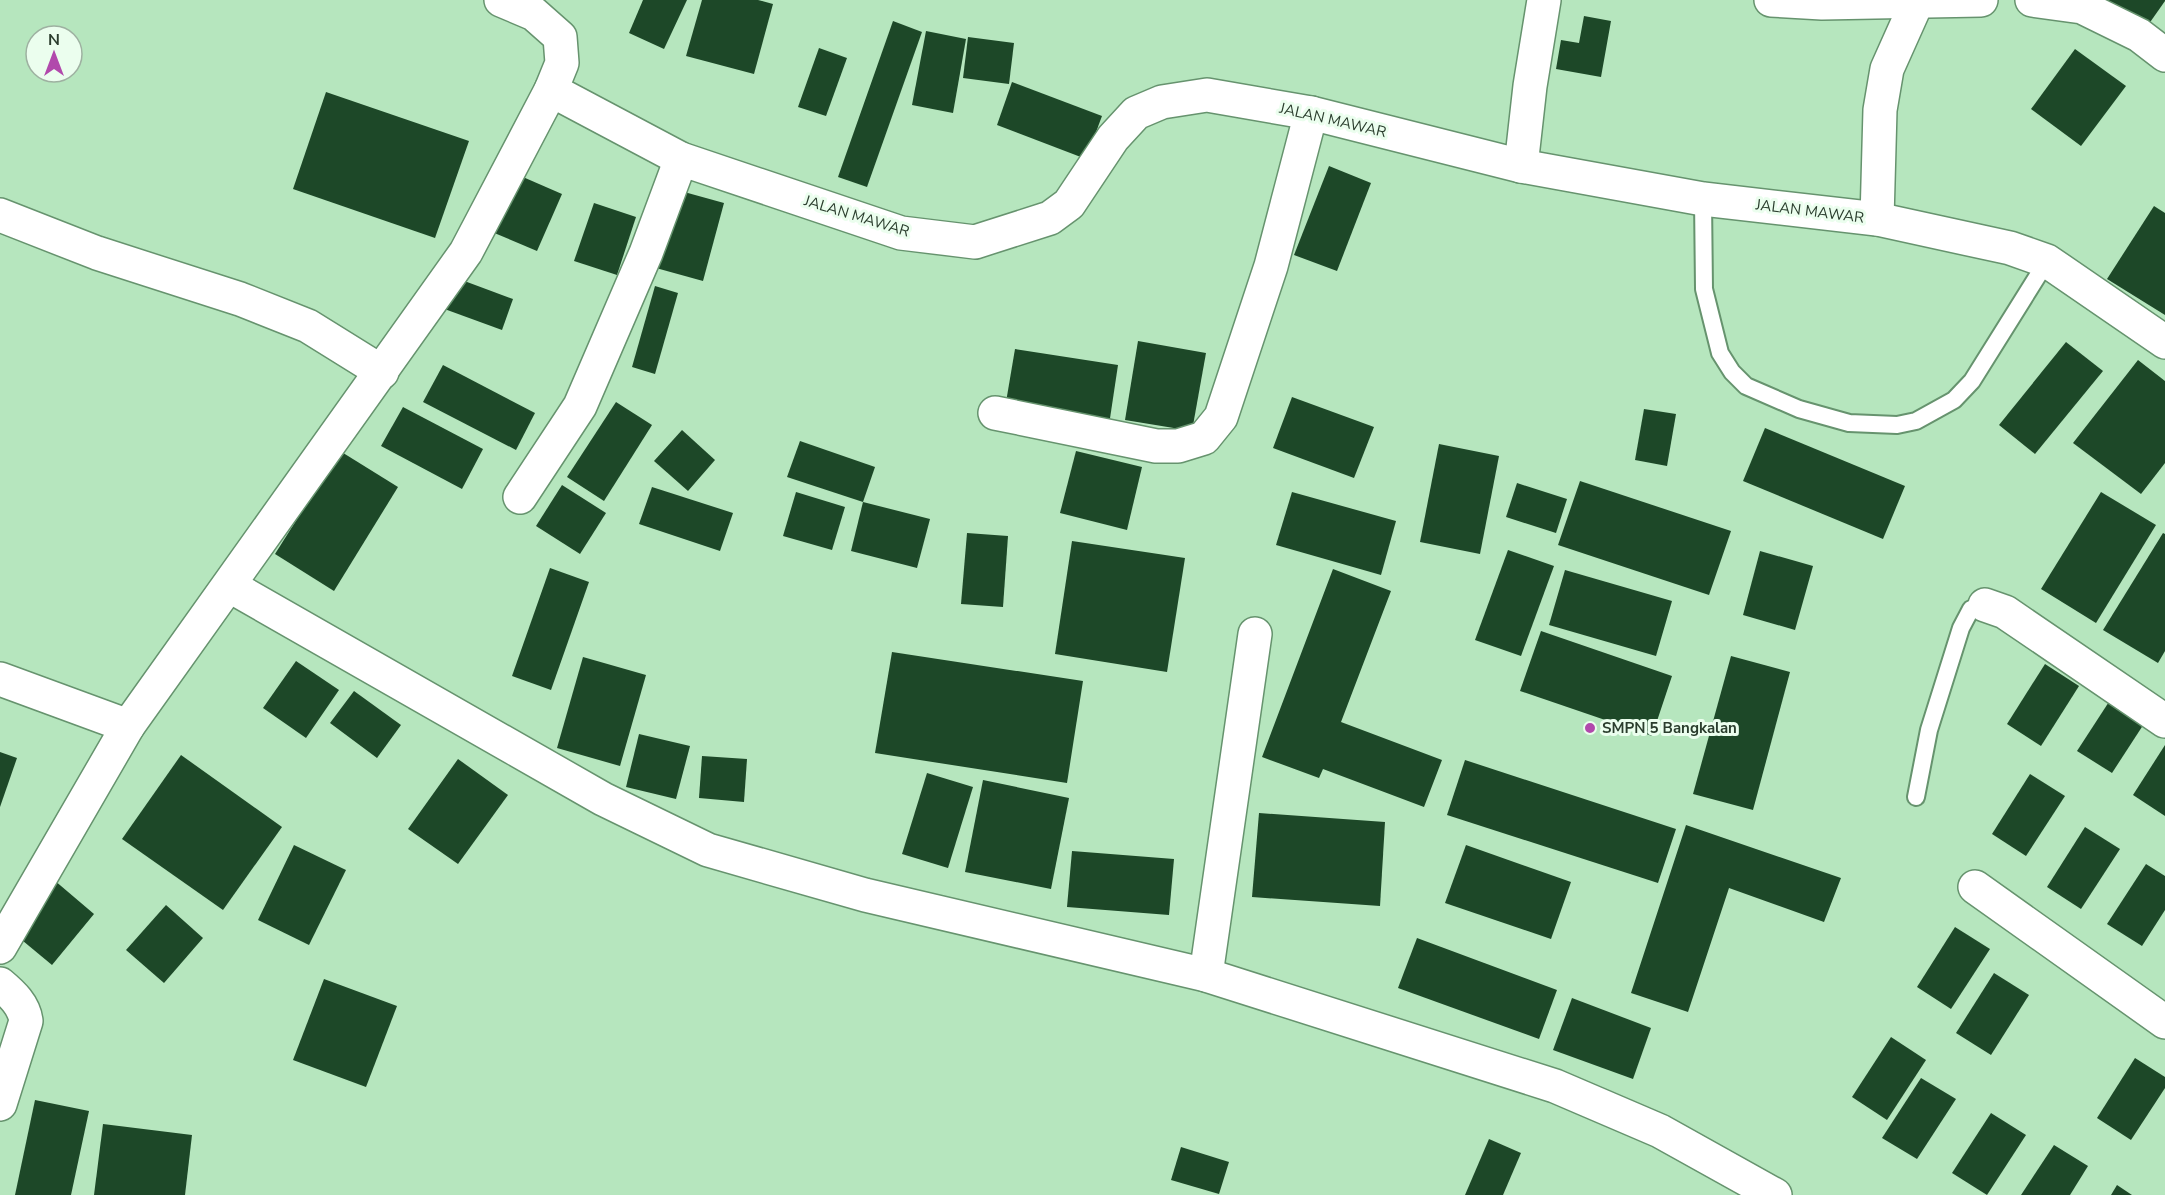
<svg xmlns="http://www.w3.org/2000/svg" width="2165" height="1195" font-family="'Nunito Sans',sans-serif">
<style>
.building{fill:#1d4828}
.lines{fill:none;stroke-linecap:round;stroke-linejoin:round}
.lane-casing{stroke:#66936e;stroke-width:20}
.street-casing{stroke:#66936e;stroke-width:36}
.lane{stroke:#fff;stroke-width:16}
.street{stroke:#fff;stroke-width:33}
.poi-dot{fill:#b149ac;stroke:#ebfeee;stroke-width:2}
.labels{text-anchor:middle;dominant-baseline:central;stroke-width:6;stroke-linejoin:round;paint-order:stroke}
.street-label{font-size:15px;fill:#2a3d2d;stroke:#ebfeee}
.poi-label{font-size:15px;font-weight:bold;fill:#2a3d2d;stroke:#ebfeee;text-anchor:start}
</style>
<rect width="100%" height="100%" fill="#b6e6be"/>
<!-- building -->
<g class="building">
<path d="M643 0H687L664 49 629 33Z"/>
<path d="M702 0H758L773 4 754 74 686 56Z"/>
<path d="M2106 0H2165V1L2146 28Z"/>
<path d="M1584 16 1611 21 1601 77 1556 69 1561 40 1579 43Z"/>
<path d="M893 21 922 32 867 187 838 177Z"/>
<path d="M926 31 966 39 953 113 912 105Z"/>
<path d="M968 37 1014 43 1009 84 963 78Z"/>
<path d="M819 48 847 58 826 116 798 107Z"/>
<path d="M2075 49 2126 86 2081 146 2031 109Z"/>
<path d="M1012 82 1102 116 1086 159 997 125Z"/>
<path d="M326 92 469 141 435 238 293 189Z"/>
<path d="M1329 166 1371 183 1337 271 1294 255Z"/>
<path d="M516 174 562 194 537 251 492 232Z"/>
<path d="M677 190 724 203 703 281 656 268Z"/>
<path d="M594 203 636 217 617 275 574 261Z"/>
<path d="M2154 206 2165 213V315L2107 279Z"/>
<path d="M451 276 513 299 502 330 439 307Z"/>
<path d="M655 286 678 293 655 374 632 367Z"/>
<path d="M1138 341 1206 353 1192 431 1125 420Z"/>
<path d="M2066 342 2103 371 2035 454 1999 425Z"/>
<path d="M1015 349 1118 365 1109 425 1005 408Z"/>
<path d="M2138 360 2165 381V463L2141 494 2073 443Z"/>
<path d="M443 365 535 413 516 450 423 402Z"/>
<path d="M1292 397 1374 427 1354 478 1273 448Z"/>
<path d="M616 402 652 425 604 501 567 477Z"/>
<path d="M403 407 483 449 462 489 381 446Z"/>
<path d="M1644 409 1676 414 1667 466 1635 460Z"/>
<path d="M1765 428 1905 486 1883 539 1743 481Z"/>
<path d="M682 430 715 460 688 491 654 461Z"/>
<path d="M800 441 875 467 863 502 787 477Z"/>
<path d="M1439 444 1499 456 1480 554 1420 542Z"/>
<path d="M340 451 398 487 334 591 275 554Z"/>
<path d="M1076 451 1142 467 1127 530 1060 513Z"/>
<path d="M1580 481 1731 531 1709 595 1558 545Z"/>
<path d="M1517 483 1567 499 1556 533 1506 517Z"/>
<path d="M562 485 606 513 580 554 536 526Z"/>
<path d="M652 487 733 513 720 551 639 524Z"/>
<path d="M796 492 845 507 832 550 783 536Z"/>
<path d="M1292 492 1396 521 1381 575 1276 545Z"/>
<path d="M2101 492 2156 525 2096 623 2041 589Z"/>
<path d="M863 502 930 519 917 568 851 551Z"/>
<path d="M967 533 1008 536 1003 607 961 604Z"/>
<path d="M2163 533 2165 534V651L2158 663 2103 630Z"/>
<path d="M1072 541 1185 558 1167 672 1055 654Z"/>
<path d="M1508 550 1554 566 1521 656 1475 640Z"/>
<path d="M1760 551 1813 566 1795 630 1743 615Z"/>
<path d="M550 568 589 582 551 690 512 676Z"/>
<path d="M1333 569 1391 591 1341 722 1442 760 1424 807 1323 769 1319 778 1262 757Z"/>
<path d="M1565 570 1672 601 1656 656 1549 625Z"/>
<path d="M1541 631 1672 676 1652 736 1520 691Z"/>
<path d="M892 652 1083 681 1067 783 875 753Z"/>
<path d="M1731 656 1790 672 1753 810 1693 794Z"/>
<path d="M583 657 646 675 620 766 557 748Z"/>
<path d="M296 661 339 690 306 738 263 708Z"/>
<path d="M2045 664 2079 686 2041 746 2007 724Z"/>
<path d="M354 691 401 725 377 758 330 723Z"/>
<path d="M2116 691 2151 713 2112 773 2077 751Z"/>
<path d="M639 734 690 746 676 799 626 787Z"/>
<path d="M2165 745V816L2133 795Z"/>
<path d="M0 752 17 758 0 807Z"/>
<path d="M181 755 282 827 223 910 122 839Z"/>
<path d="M702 756 747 759 744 802 699 798Z"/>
<path d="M458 759 508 795 458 864 408 829Z"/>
<path d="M1465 760 1676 829 1658 883 1447 815Z"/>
<path d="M927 773 973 787 948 868 902 854Z"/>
<path d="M2030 774 2065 796 2026 856 1992 834Z"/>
<path d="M983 780 1069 798 1051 889 965 872Z"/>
<path d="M1259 813 1385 822 1380 906 1252 897Z"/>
<path d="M1686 825 1841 878 1824 922 1729 888 1688 1012 1631 993Z"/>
<path d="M2085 827 2120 849 2081 909 2047 887Z"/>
<path d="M294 845 346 870 309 945 258 920Z"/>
<path d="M1466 845 1571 882 1551 939 1445 903Z"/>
<path d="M1072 851 1174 859 1169 915 1067 907Z"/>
<path d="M2146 864 2165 876V910L2142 946 2107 924Z"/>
<path d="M54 880 94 914 52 965 11 931Z"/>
<path d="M166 905 203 938 164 983 126 950Z"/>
<path d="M1955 927 1990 949 1951 1009 1917 987Z"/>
<path d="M1417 938 1557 990 1539 1039 1398 988Z"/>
<path d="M1994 973 2029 995 1991 1055 1956 1033Z"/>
<path d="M324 979 397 1006 366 1087 293 1060Z"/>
<path d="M1572 998 1651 1028 1633 1079 1553 1050Z"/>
<path d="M1891 1037 1926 1060 1887 1120 1852 1097Z"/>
<path d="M2135 1058 2165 1077V1088L2131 1140 2097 1118Z"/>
<path d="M1921 1078 1956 1099 1917 1159 1882 1138Z"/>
<path d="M35 1100 89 1111 71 1195H15Z"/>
<path d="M1991 1113 2026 1135 1987 1195 1952 1173Z"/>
<path d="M103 1124 192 1135 185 1195H94Z"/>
<path d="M1489 1139 1521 1153 1503 1195H1465Z"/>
<path d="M2054 1145 2088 1166 2070 1195H2021Z"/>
<path d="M1181 1147 1229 1162 1219 1194 1171 1180Z"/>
<path d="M2117 1185 2132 1195H2111Z"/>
</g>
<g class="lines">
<defs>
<g id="lane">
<path d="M1703 199 1704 289 1720 353 1732 372 1746 386 1799 409 1849 423 1897 425 1916 421 1954 400 1972 381 2047 261"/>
<path d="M1916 797 1929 730 1961 628 1971 609 1985 605"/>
</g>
<g id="street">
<path d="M1771 0 1822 3 1981 0"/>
<path d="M2032 0 2082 7 2139 35 2165 55"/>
<path d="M551 90 681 159 901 233 975 242 1050 218 1069 204 1113 138 1136 113 1162 102 1207 95 1311 113 1521 166 1703 199 1877 219 2010 248 2047 261 2165 342"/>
<path d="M1521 166 1530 86 1544 0"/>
<path d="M0 215 97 253 240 299 308 326 382 372"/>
<path d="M1877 219 1880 110 1887 69 1917 2"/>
<path d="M995 413 1156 446H1178L1204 438 1221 417 1271 266 1311 113"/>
<path d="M520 497 580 406 646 253 681 159"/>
<path d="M230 586 603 799 708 850 865 895 1206 975 1555 1086 1660 1131 1775 1195"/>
<path d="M1985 605 2005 612 2165 721"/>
<path d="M0 679 128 726"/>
<path d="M1975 887 2165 1022"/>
<path d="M0 947 128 726 466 252 551 90 562 63 560 37 534 14 501 0"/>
<path d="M1206 975 1255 634"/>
<path d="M0 984C12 994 24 1005 26 1021L0 1104"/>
</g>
</defs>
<!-- lane casing -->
<use href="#lane" class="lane-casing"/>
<!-- street casing -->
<use href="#street" class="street-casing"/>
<!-- lane -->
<use href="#lane" class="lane"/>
<!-- street -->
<use href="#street" class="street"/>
</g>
<!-- markers -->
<circle class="poi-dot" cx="1590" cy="728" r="6"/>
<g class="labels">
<!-- street labels -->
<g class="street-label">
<text transform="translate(1333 120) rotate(13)">JALAN MAWAR</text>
<text transform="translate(1810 211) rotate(7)">JALAN MAWAR</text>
<text transform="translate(857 216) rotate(17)">JALAN MAWAR</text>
</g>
<!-- poi labels -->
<g class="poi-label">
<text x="1602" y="728">SMPN 5 Bangkalan</text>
</g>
</g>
<!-- north arrow -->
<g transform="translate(54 54)"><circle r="28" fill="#ebfeee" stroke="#9eb1a1" stroke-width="1.5"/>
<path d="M0-4.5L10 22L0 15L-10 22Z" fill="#b149ac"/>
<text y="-9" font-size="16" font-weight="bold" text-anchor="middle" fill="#2a3d2d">N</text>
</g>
</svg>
